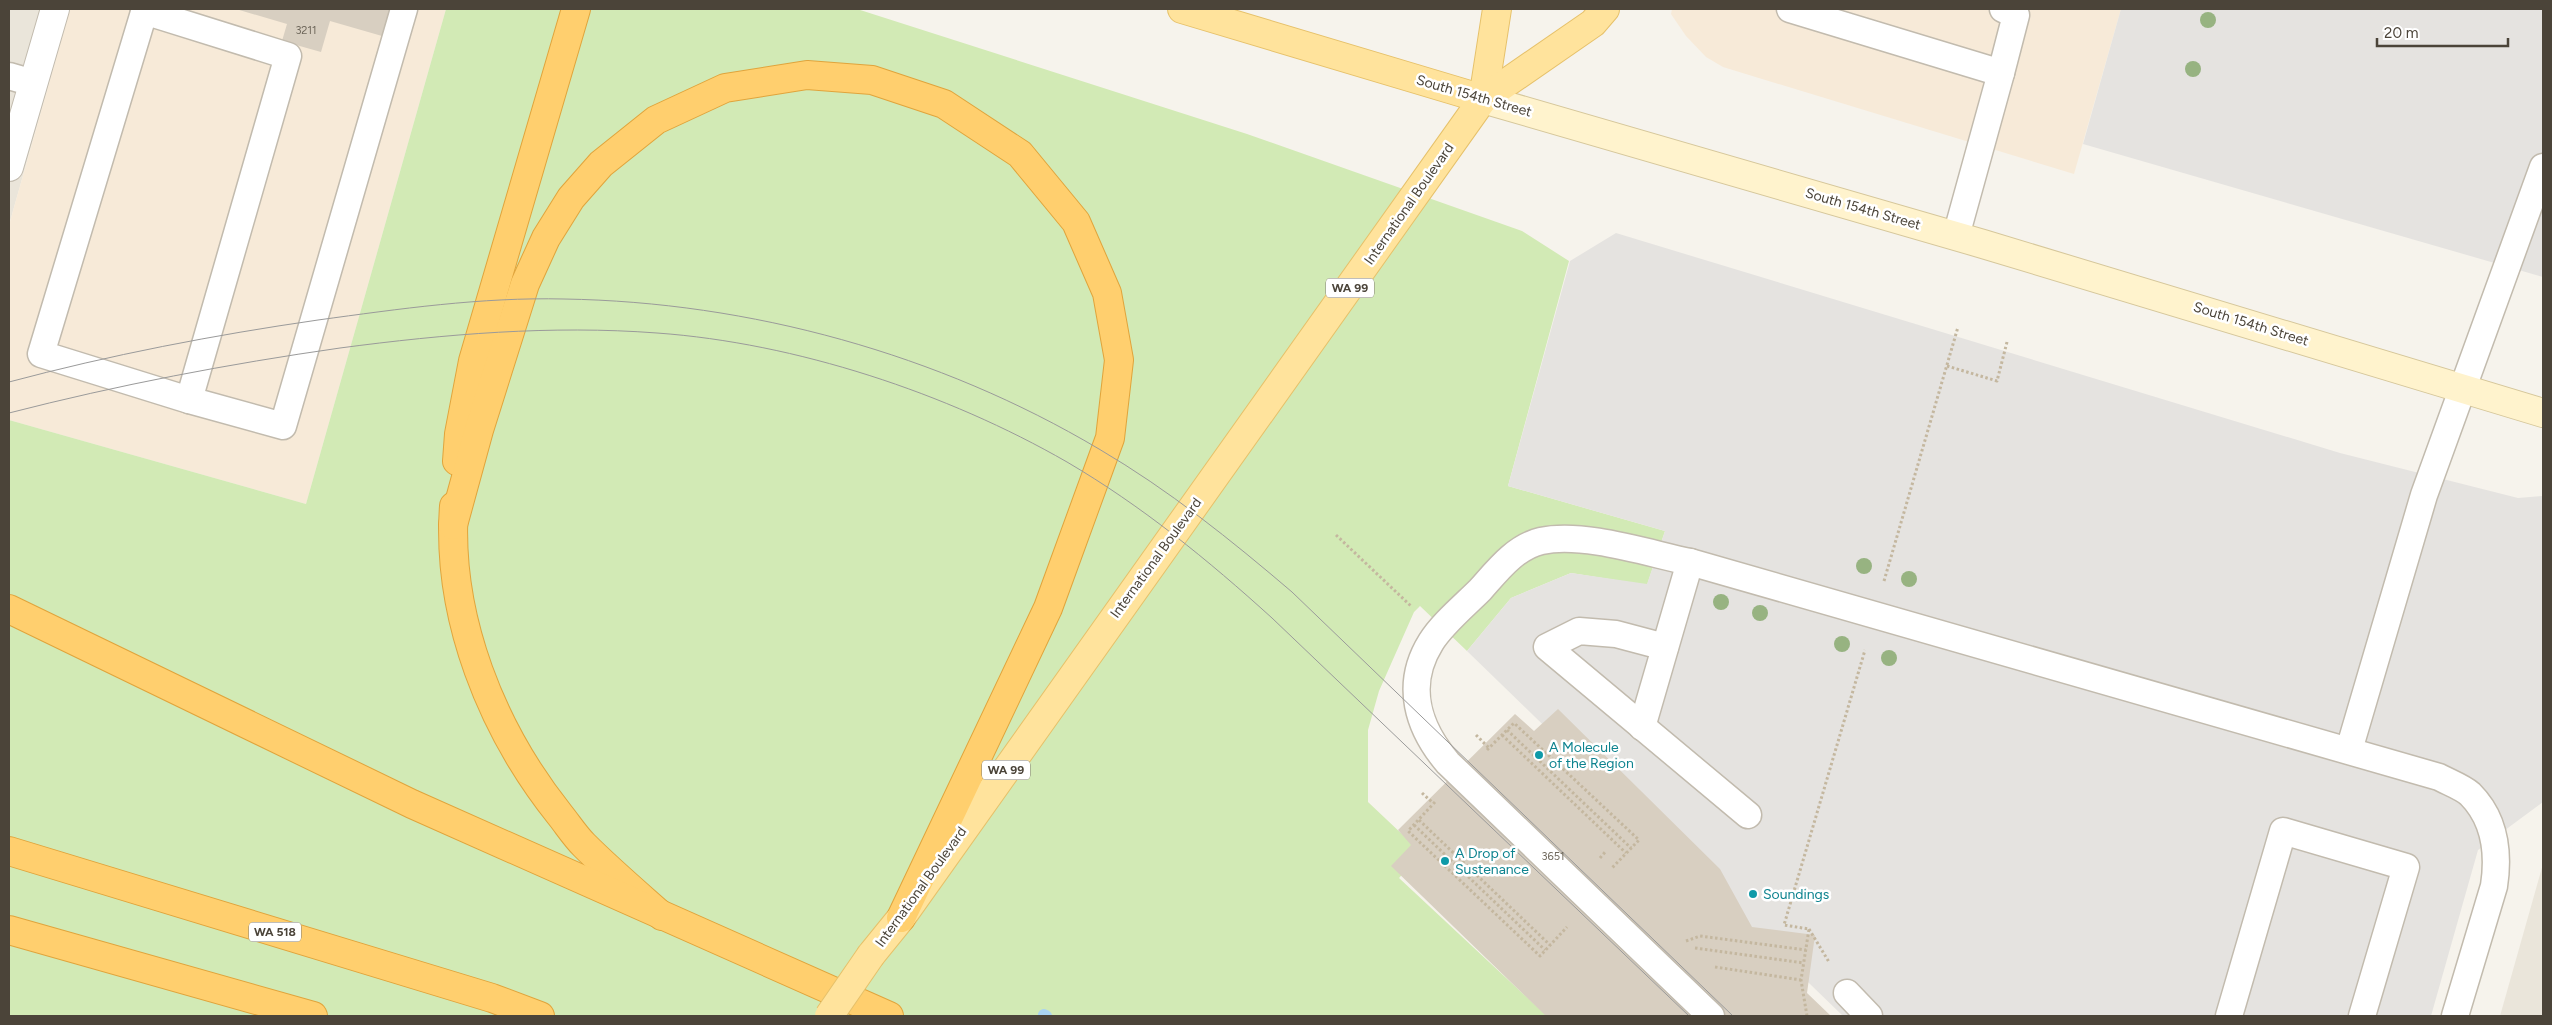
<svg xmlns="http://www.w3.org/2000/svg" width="2552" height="1025" font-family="Figtree,sans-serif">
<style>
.residential{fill:#eae5da}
.commercial{fill:#f7ead8}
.green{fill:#d2eab5}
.parking{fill:#e5e3e0}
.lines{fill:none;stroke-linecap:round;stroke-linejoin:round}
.stream{stroke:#a9d4f2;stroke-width:12}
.building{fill:#d8cfc1}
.lane-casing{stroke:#c2bbae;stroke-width:29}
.street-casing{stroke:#c2bbae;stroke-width:30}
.secondary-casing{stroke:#d6c79b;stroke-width:30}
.primary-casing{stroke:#e6c16a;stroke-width:30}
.highway-casing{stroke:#e0a43c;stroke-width:30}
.path{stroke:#c4b79f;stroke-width:3;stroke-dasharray:2.5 2.5;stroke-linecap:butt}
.lane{stroke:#fff;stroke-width:26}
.street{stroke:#fff;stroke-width:28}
.secondary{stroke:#fff3cd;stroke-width:28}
.primary{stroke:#ffe39c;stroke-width:28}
.highway{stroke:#ffcf6e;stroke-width:28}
.tram{stroke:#9a9a9a;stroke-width:1}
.primary-bridge-casing{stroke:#e6c16a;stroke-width:30;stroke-linecap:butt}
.primary-bridge{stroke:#ffe39c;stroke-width:28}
.tree{fill:#97b381}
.culture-dot{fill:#0f9aa8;stroke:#fff;stroke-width:2}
.labels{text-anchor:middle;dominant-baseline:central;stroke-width:5;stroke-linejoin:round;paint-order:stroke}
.number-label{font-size:11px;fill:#6e675b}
.shield{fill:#fff;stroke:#817c74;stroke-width:1}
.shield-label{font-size:12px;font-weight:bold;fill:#4b4439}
.street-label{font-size:14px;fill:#4b4439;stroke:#fff}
.culture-label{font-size:14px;fill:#0d838f;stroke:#fff;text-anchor:start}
</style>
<rect width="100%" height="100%" fill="#f6f3ec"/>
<!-- residential -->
<g class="residential">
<path d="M9 9H70L9 225Z"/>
<path d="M2543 864V1016H2500Z"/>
</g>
<!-- commercial -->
<g class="commercial">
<path d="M70 9H446L306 504 9 420V225Z"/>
<path d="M1672 9H2121L2074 174 1723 67 1706 57 1686 36 1671 14Z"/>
</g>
<!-- green -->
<path class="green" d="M446 9H857L1247 134 1522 231 1569 261 1508 486 1665 531 1647 585 1571 573 1511 598 1467 651 1420 606 1414 612 1379 691 1368 730V802L1422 853 1399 878 1547 1016H9V420L306 504Z"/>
<!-- parking -->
<g class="parking">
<path d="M2121 9H2543V277L2083 144Z"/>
<path d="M1616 233 2340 453 2518 498 2543 496V802L2478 850 2431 1016H1843L1467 651 1511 598 1571 573 1647 584 1665 531 1508 486 1570 261Z"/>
</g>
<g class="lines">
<!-- stream -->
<path class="stream" d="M1044 1015 1046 1016"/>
</g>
<!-- building -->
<g class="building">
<path d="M236 9H390L382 36 330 21 321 52 282 41 287 24Z"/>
<path d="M1558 709 1720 869 1752 927 1815 935 1807 993 1831 1016H1546L1391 866 1411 845 1398 830 1515 714 1534 731Z"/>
</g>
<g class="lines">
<defs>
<g id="lane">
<path d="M145 9 41 354 189 400 283 426 404 9"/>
<path d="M1790 9 2001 73 2016 15 2003 9"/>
<path d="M144 11 288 56 189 400"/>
<path d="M9 76 33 83"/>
<path d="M1956 236 2001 73"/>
<path d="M1665 647 1616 634 1579 631 1547 647 1748 815"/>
<path d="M1642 727 1690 562"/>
<path d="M2349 750 2424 495 2543 167"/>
<path d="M1847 993 1869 1016"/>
<path d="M1711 1016 1448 763C1418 728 1404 685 1431 642 1442 624 1465 605 1480 590 1497 571 1515 547 1541 541 1584 532 1647 553 1690 562L2439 777C2448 782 2462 787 2470 794 2495 819 2499 853 2494 886L2455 1016"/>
<path d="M2229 1016 2283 831 2406 867 2362 1016"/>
</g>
<path id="street" d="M9 167 55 9"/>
<path id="secondary" d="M1483 99 1983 244 2543 413"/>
<g id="primary">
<path d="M1182 9 1483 99"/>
<path d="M1483 99 1497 9"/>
<path d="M871 955 901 918 1483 99 1593 23 1605 9"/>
</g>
<g id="highway">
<path d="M457 461 459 434 473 361 576 9"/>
<path d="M454 506C446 617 492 730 560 815 568 825 575 836 584 845 609 870 636 893 662 916"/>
<path d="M453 525 479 430 525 284 546 238 571 198 601 164 656 120 725 88 807 75 872 80 944 104 1020 154 1076 222 1107 293 1119 360 1110 438 1048 608 901 918"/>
<path d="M9 609 412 804 889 1016"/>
<path d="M9 851 492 998 540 1016"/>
<path d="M9 930 313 1016"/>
</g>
</defs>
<!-- lane casing -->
<use href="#lane" class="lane-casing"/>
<!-- street casing -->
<use href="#street" class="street-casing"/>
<!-- secondary casing -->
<use href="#secondary" class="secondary-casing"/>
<!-- primary casing -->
<use href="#primary" class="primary-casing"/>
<!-- highway casing -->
<use href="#highway" class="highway-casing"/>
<!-- path -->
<g class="path">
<path d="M1947 366 1997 381 2007 342"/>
<path d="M1336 535 1412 607"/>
<path d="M1884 581 1958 327"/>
<path d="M1507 730 1631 848"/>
<path d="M1476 735 1489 748"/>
<path d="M1502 735 1626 853"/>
<path d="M1487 750 1514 723 1639 840 1611 869"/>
<path d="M1422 793 1432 802"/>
<path d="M1435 802 1408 831 1540 956 1567 927"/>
<path d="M1419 820 1550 945"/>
<path d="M1414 825 1545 950"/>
<path d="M1600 858 1606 851"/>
<path d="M1809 929 1829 962"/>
<path d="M1686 941 1700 936 1806 950"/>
<path d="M1695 948 1804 963"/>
<path d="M1715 967 1801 980"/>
<path d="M1807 1016 1801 980 1809 929 1784 925 1865 650"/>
</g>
<!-- lane -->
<use href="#lane" class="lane"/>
<!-- street -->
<use href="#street" class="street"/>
<!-- secondary -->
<use href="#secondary" class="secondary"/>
<!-- primary -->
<use href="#primary" class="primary"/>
<!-- highway -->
<use href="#highway" class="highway"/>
<!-- tram -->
<g class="tram">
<path d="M9 382C110 355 214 335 318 320 399 309 481 297 564 299 750 302 939 354 1099 449 1169 490 1231 540 1292 592L1733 1016"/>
<path d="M9 413C118 385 228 364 340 348 446 334 551 325 657 333 796 343 947 393 1067 462 1142 506 1208 560 1272 618L1689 1016"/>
</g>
<defs>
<path id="primary-bridge" d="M829 1016 871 955"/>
</defs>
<!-- primary-bridge casing -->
<use href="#primary-bridge" class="primary-bridge-casing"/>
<!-- primary-bridge -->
<use href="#primary-bridge" class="primary-bridge"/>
</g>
<!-- trees -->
<g class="tree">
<circle cx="2208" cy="20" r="8"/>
<circle cx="2193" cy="69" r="8"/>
<circle cx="1864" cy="566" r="8"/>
<circle cx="1909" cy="579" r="8"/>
<circle cx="1721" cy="602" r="8"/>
<circle cx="1760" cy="613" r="8"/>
<circle cx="1842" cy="644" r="8"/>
<circle cx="1889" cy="658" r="8"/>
</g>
<!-- markers -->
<g class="culture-dot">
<circle cx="1539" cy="755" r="5"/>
<circle cx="1445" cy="861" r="5"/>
<circle cx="1753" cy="894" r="5"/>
</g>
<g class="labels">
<!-- number labels -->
<g class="number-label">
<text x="306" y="30">3211</text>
<text x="1553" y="856">3651</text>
</g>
<!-- shield labels -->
<g class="shield">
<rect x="1326" y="278.5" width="48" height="19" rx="4"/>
<rect x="982" y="760.5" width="48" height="19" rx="4"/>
<rect x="249" y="922.5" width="52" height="19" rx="4"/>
</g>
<g class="shield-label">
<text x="1350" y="288">WA 99</text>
<text x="1006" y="770">WA 99</text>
<text x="275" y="932">WA 518</text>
</g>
<!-- street labels -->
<g class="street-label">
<text transform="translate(1474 96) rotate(16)">South 154th Street</text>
<text transform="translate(1409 204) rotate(-55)">International Boulevard</text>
<text transform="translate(1863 209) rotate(16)">South 154th Street</text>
<text transform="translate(2251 324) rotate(17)">South 154th Street</text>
<text transform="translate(1156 558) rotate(-54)">International Boulevard</text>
<text transform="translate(921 887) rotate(-54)">International Boulevard</text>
</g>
<!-- culture labels -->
<g class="culture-label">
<text x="1549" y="747">A Molecule<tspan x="1549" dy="16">of the Region</tspan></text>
<text x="1455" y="853">A Drop of<tspan x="1455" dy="16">Sustenance</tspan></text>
<text x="1763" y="894">Soundings</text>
</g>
</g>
<!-- border -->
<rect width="2552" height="1025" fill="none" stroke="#4b4439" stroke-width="20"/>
<!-- scale -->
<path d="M2377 38v8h131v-8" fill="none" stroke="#4b4439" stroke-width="2.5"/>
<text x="2384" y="38" font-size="15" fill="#4b4439" stroke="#ffffff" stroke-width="4" paint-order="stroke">20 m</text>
</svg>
